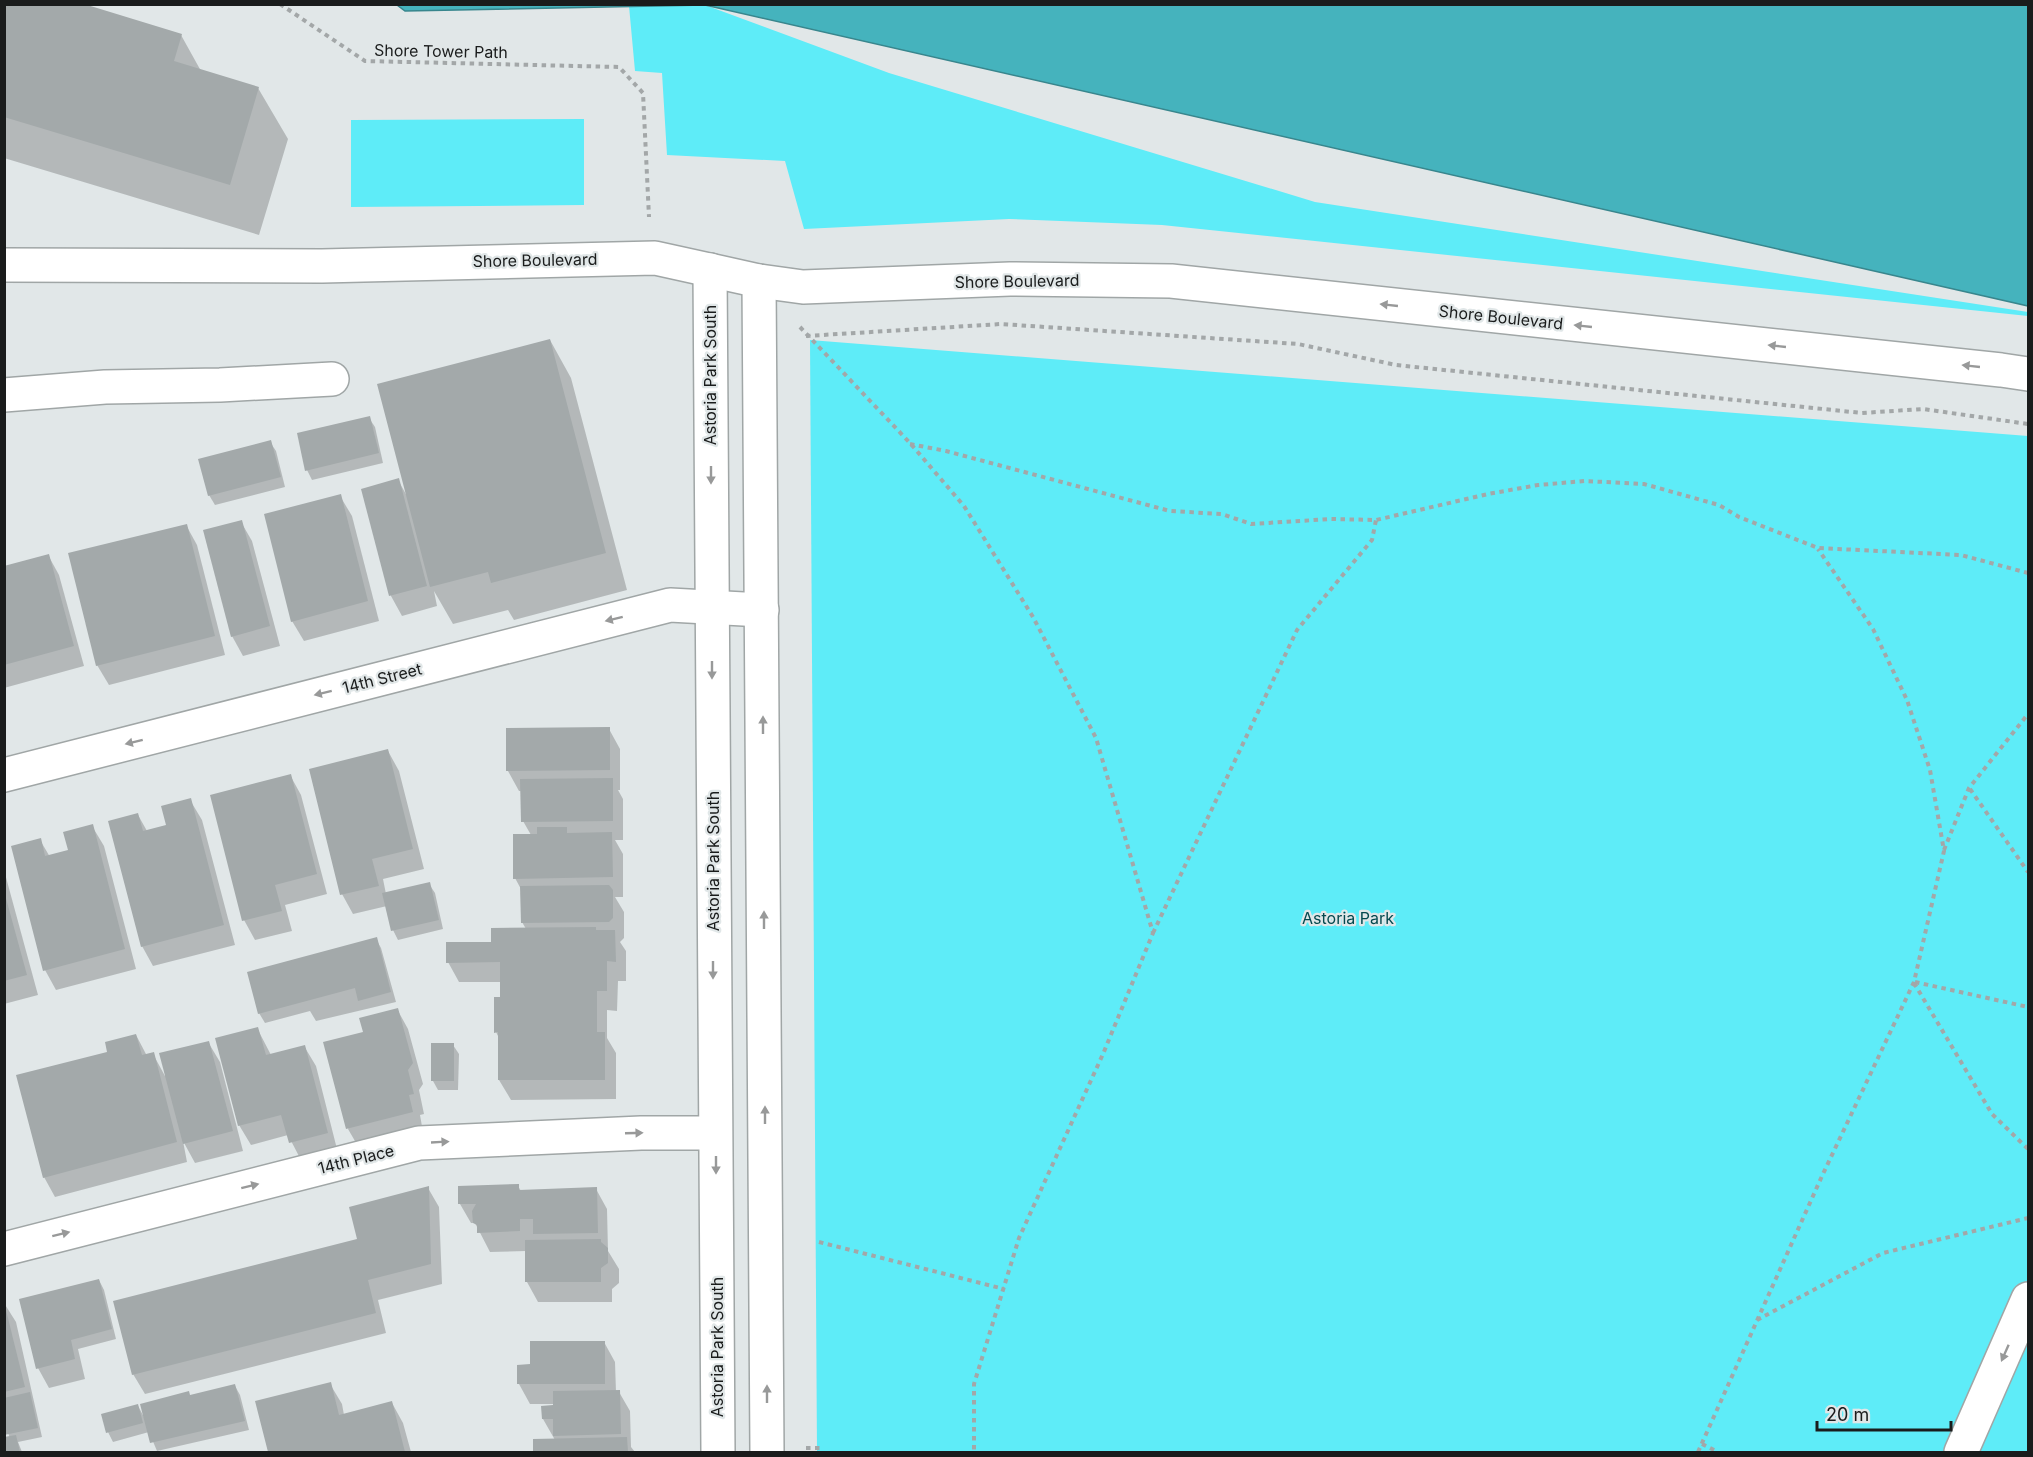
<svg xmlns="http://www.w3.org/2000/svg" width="2033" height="1457" font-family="Inter,sans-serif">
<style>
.green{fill:#5eecf8}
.water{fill:#45b3bd;stroke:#38868d;stroke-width:1.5}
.shadow{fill:#0003}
.building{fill:#a3a9aa}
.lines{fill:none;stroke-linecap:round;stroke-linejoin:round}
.minor-casing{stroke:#a0a6a6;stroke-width:36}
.highway-casing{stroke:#a0a6a6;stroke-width:36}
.path{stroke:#a3a7a8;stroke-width:4;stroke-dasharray:4.5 4.5;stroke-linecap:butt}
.minor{stroke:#fff;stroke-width:33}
.highway{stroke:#fff;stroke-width:33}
.oneway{fill:#989999}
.labels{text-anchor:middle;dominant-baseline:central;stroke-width:4.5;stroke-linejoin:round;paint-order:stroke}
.street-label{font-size:16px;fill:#1a1c1c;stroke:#e1e7e8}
.park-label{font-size:16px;fill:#04494f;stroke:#e1e7e8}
</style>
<rect width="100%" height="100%" fill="#e1e7e8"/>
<!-- green -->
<g class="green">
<path d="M705 5 889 73 1315 202 2028 312V316L1162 225 1009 219 804 229 785 161 667 155 662 73 635 71 629 6Z"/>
<path d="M584 119V205L351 207V120Z"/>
<path d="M810 340 2028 436V1452H817Z"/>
</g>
<!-- water -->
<path class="water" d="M397 5H2028V306L705 5 405 11Z"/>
<!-- shadow -->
<g class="shadow">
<path d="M4 4 181 35 201 71 258 88 288 139 259 235 4 158Z"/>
<path d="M550 340 571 378 627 590 514 620 508 610 453 624 434 591 437 606 402 616 391 596 362 490 398 480 407 496Z"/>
<path d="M369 418 375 427 383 463 312 480 307 470Z"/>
<path d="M270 442 276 451 285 487 215 505 209 495Z"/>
<path d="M340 496 352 516 379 621 304 641 292 621Z"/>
<path d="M241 522 252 541 280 646 243 656 232 636Z"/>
<path d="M186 525 197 545 225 655 109 685 97 665Z"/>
<path d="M48 555 59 575 84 666 4 688V567Z"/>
<path d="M609 729 620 749V790H618L623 799V840H615L623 854V897H615L624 912V938L620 942 626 951V981H618L617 1011 607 1010V1038L616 1053V1099L511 1100 499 1080V1038L496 1032 501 998V982H459L448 962 526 929 522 922V891L515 878 531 835 523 821 522 791H519L508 771Z"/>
<path d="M388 751 399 771 424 869 383 879 386 894 429 884 435 893 443 929 398 940 393 930 387 906 353 914 342 894Z"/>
<path d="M290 775 301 795 327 894 285 905 292 931 255 940 244 920Z"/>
<path d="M190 800 202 820 235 945 153 966 142 946 138 815 147 831 167 826Z"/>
<path d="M92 826 104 846 136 969 56 990 45 970 40 840 50 857 70 851Z"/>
<path d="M4 870 38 995 4 1004Z"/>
<path d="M376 939 381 948 396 1002 316 1021 310 1011 265 1023 259 1013Z"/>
<path d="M397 1009 408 1029 423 1084 419 1090 424 1114 420 1115 423 1132 359 1148 348 1129Z"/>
<path d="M257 1028 271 1055 304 1046 316 1066 338 1153 302 1162 288 1135 251 1145 239 1125Z"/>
<path d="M136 1035 147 1056 153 1054 165 1076 208 1042 220 1062 243 1151 195 1163 183 1141 187 1162 55 1197 44 1177 109 1053Z"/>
<path d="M453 1045 459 1054 458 1090H438L433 1081Z"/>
<path d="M518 1186 521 1191 596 1189 607 1209 608 1251 619 1269V1283L612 1289V1302H538L527 1282 526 1251 490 1252 475 1223H471L460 1204Z"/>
<path d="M428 1188 439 1207 442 1284 378 1300 386 1333 145 1394 133 1374 359 1240Z"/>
<path d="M99 1280 104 1290 116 1339 78 1349 85 1379 49 1388 38 1368Z"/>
<path d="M4 1303 16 1322 42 1437 18 1442 22 1452H4V1439L10 1438 4 1423Z"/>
<path d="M604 1342 615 1362 616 1392H619L630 1411 631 1447 635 1452H534V1440H555L543 1419 555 1407V1404H530L519 1384 532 1366Z"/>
<path d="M330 1384 342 1404 344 1415 392 1403 403 1423 411 1452H270L257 1402Z"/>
<path d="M235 1386 240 1395 249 1430 157 1451 149 1432 113 1442 108 1432 138 1406 144 1417Z"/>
</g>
<!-- building -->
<g class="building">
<path d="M4 4H84L182 34 174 61 259 87 230 185 4 117Z"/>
<path d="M550 339 606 553 491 583 488 572 430 587 377 384Z"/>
<path d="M370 416 379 453 305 471 297 433Z"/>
<path d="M271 440 281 477 208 496 198 459Z"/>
<path d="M399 478 427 586 389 596 361 489Z"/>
<path d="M341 494 368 601 291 622 264 514Z"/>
<path d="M242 520 270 626 231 637 203 530Z"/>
<path d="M187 524 215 636 96 666 68 553Z"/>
<path d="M49 554 74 646 4 665V566Z"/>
<path d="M610 727V770L506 771V728Z"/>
<path d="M388 749 413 849 372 859 379 886 340 895 309 769Z"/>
<path d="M291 774 317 874 275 885 282 911 242 921 210 795Z"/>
<path d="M613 778V821L521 822 520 779Z"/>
<path d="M191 798 224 925 141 947 108 821 138 813 143 831 166 825 161 806Z"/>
<path d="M93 824 125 949 43 971 11 846 41 838 45 856 68 850 63 832Z"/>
<path d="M537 827H567V833L612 832 613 877 513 879V834H537Z"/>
<path d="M430 882 439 920 391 931 382 893Z"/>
<path d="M609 885 613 890V918L609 922 521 923 520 886Z"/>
<path d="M4 891 27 975 4 981Z"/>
<path d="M596 927V930H615L616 962 607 961V991H597V1032H605V1080H498V1032L494 1033V997H500V962L446 963V942H491V928Z"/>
<path d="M377 937 391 992 358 1001 355 988 258 1014 247 972Z"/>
<path d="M398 1008 413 1063 408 1070 414 1094 409 1095 413 1112 346 1129 323 1042 363 1032 359 1018Z"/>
<path d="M258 1027 266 1055 305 1045 328 1133 289 1143 281 1115 238 1126 215 1038Z"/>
<path d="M136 1034 142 1055 154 1052 177 1142 43 1178 16 1075 107 1052 105 1042Z"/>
<path d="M209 1041 233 1131 183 1144 159 1053Z"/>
<rect x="431" y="1043" width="23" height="38"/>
<path d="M519 1184V1190L597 1187 598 1233 533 1234V1219H520V1231L477 1233V1225L473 1223 472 1211 476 1204H458V1186Z"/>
<path d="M429 1186 431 1264 368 1280 376 1313 132 1375 113 1301 357 1239 349 1207Z"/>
<path d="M601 1239V1242L608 1248V1263L601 1268V1282H525V1240Z"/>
<path d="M99 1279 112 1329 71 1340 75 1359 36 1369 19 1299Z"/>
<path d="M4 1302 25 1387 4 1392Z"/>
<path d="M530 1341H605V1384H517V1365L530 1364Z"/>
<path d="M331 1382 339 1415 392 1401 405 1452H268L255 1401Z"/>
<path d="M235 1384 245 1421 150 1443 140 1404 189 1391 190 1395Z"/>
<path d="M620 1390 621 1434 553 1436V1419H542L541 1406 553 1405V1391Z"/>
<path d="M30 1392 38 1428 4 1435V1398Z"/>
<path d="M138 1404 143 1423 106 1433 101 1414Z"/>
<path d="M16 1435 20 1452H4V1437Z"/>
<path d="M627 1437 628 1452H533V1439Z"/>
</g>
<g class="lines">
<defs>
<g id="minor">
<path d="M4 265 322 266 655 258 759 281 803 287 1010 279 1171 281 2001 370 2028 374"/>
<path d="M710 270 718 1452"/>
<path d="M759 281 767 1452"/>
<path d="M4 395 105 387 220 385 332 379"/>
<path d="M4 775 670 605 762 610"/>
<path d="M4 1249 419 1143 641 1133H715"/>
</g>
<path id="highway" d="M1961 1452 2028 1299"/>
</defs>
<!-- minor casing -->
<use href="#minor" class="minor-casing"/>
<!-- highway casing -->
<use href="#highway" class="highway-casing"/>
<!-- path -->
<g class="path">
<path d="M280 4 365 61 619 67 643 93 649 217"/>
<path d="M800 327 910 443 964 506 1033 617 1096 738 1153 933 1103 1054 1019 1238 974 1384V1452"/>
<path d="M806 336 1001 324 1298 344 1396 365 1862 413 1923 409 2028 424"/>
<path d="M910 444 946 451 1170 511 1222 514 1251 524 1331 519 1376 520 1488 494 1538 485 1585 481 1644 484 1719 505 1739 517 1818 548 1961 555 2028 573"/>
<path d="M1970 789 2028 872"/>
<path d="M1944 850 1969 788 2028 714"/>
<path d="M1153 933 1297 630 1372 540 1376 520"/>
<path d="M1915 982 2028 1007"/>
<path d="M1914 983 1992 1114 2028 1149"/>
<path d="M819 1242 1004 1289"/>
<path d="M1757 1320 1883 1253 2028 1218"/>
<path d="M1702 1444 1718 1452"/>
<path d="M806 1448H821"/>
<path d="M1698 1452 1822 1176 1914 982 1944 851 1930 770 1907 700 1873 629 1818 549"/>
</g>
<!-- minor -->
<use href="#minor" class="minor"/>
<!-- highway -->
<use href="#highway" class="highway"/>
</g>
<!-- one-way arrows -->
<defs><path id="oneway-solid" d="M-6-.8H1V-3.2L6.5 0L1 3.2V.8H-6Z" transform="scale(1.5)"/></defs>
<g class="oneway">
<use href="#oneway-solid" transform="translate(1389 305) rotate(-174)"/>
<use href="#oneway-solid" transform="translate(1583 326) rotate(-174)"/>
<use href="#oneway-solid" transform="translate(1777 346) rotate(-174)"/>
<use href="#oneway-solid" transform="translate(1971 366) rotate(-174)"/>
<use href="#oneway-solid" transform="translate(711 475) rotate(90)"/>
<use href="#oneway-solid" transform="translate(614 619) rotate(166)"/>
<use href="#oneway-solid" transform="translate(712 670) rotate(90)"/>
<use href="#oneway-solid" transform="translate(323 693) rotate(166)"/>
<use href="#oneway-solid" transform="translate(763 725) rotate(-90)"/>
<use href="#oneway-solid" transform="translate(134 742) rotate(166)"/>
<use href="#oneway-solid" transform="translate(764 920) rotate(-90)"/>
<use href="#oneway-solid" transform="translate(713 970) rotate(90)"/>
<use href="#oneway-solid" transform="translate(765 1115) rotate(-90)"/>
<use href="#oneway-solid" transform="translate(634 1133) rotate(-2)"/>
<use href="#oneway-solid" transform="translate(440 1142) rotate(-3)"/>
<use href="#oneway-solid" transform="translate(716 1165) rotate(90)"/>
<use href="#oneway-solid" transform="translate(250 1186) rotate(-14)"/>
<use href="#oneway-solid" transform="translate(61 1234) rotate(-14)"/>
<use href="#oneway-solid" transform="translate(2005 1353) rotate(114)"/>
<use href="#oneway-solid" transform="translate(767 1394) rotate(-90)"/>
</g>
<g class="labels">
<!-- street labels -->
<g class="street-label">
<text transform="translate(441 51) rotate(1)">Shore Tower Path</text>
<text transform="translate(535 260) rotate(-1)">Shore Boulevard</text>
<text transform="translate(1017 281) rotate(-1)">Shore Boulevard</text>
<text transform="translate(1501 317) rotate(6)">Shore Boulevard</text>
<text transform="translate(710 375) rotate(-90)">Astoria Park South</text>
<text transform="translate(382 678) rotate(-14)">14th Street</text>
<text transform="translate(713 861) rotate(-90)">Astoria Park South</text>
<text transform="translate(356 1159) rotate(-14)">14th Place</text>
<text transform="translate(717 1347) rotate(-90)">Astoria Park South</text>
</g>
<!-- park labels -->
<g class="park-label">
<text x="1348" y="918">Astoria Park</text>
</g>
</g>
<!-- border -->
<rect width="2033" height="1457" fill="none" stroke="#1a1c1c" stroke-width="12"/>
<!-- scale -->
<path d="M1817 1421v9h134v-9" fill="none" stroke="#1a1c1c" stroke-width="3"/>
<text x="1826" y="1421" font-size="18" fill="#1a1c1c" stroke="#e1e7e8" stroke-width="4.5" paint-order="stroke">20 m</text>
</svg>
